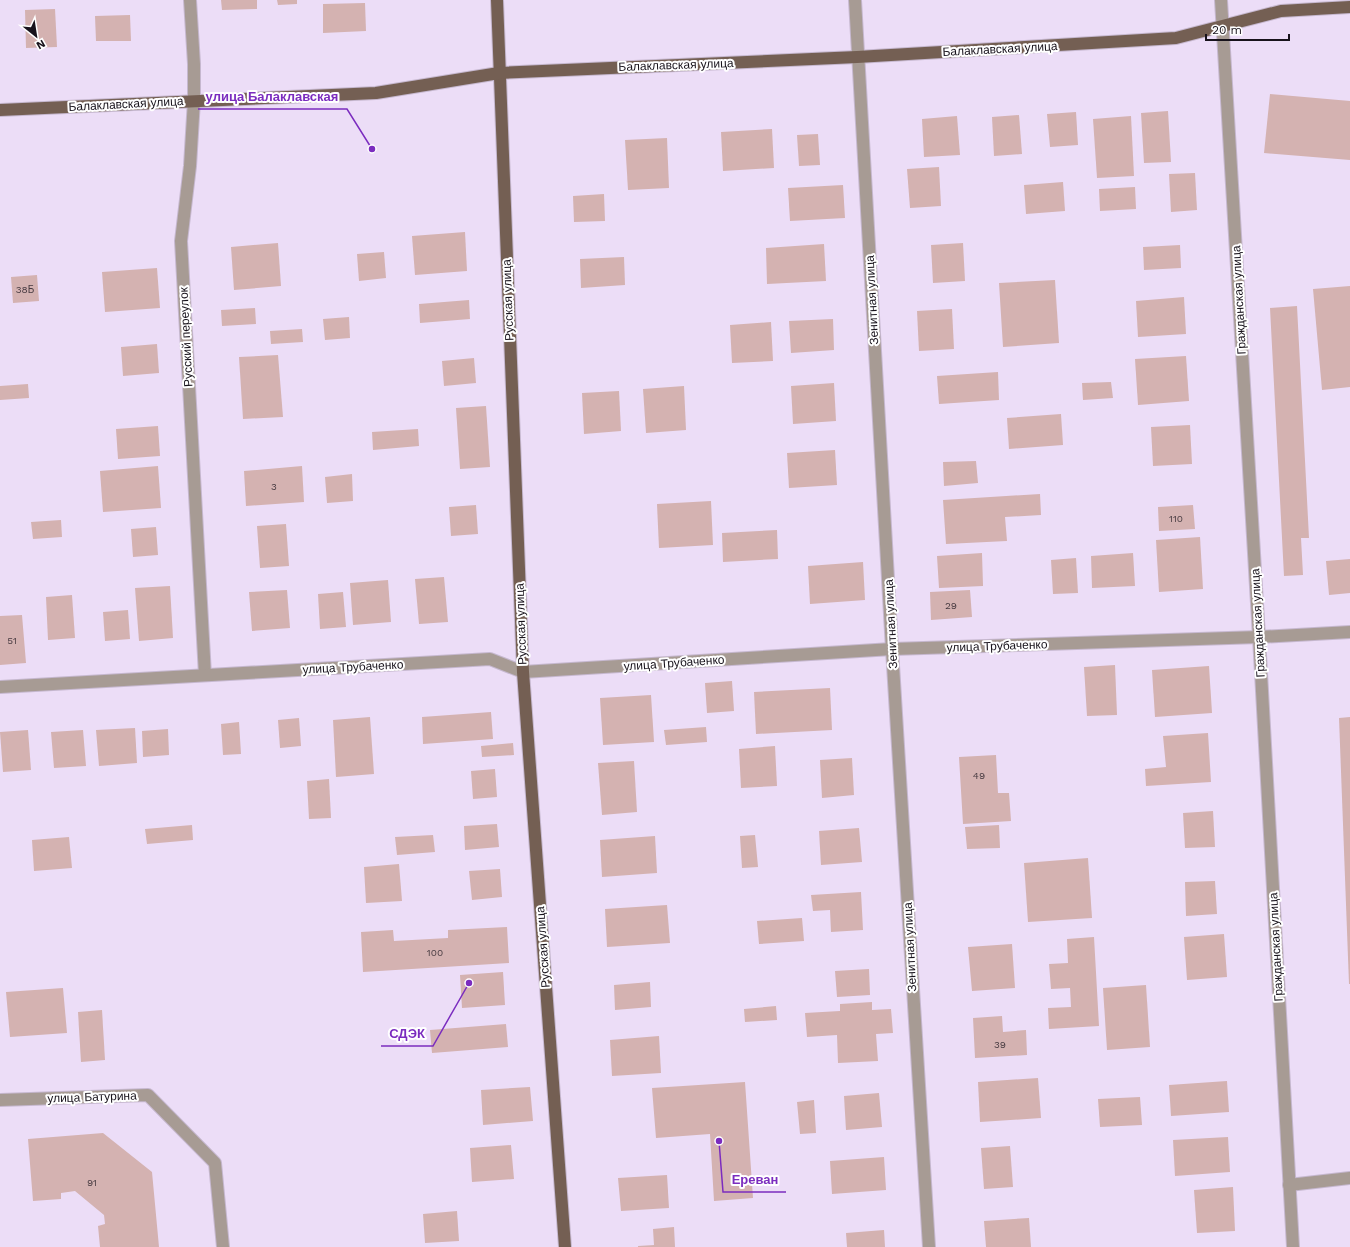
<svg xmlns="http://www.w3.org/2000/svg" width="1350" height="1247" font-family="'Work Sans',sans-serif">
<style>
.building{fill:#d4b2b1}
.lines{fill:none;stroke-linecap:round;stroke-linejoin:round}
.minor-casing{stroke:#c6b8cf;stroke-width:14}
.major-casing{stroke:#c6b8cf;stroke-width:14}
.minor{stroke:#a79b94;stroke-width:12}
.major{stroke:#745f53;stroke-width:12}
.labels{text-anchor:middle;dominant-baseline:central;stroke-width:4;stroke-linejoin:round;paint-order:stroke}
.number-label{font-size:10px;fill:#463a40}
.street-label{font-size:12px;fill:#17121b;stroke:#fff}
.leader{fill:none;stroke:#7b2cbf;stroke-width:1.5}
.callout-dot{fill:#7b2cbf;stroke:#fff;stroke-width:1.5}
.callout-label{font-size:13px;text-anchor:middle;font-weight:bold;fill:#7b2cbf;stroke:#fff;stroke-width:4;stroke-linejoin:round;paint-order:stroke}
</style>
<rect width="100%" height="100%" fill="#ecddf7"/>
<!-- building -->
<g class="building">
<path d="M221 0H257V9L222 10Z"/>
<path d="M277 0H297V4L278 5Z"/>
<path d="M365 3 366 31 323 33V4Z"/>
<path d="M55 9 57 47 26 48 25 10Z"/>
<path d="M130 15 131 41H96L95 16Z"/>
<path d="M1270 94 1350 101V160L1264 153Z"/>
<path d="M1168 111 1171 162 1144 163 1141 113Z"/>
<path d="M1076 112 1078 145 1050 147 1047 114Z"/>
<path d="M1019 115 1022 154 994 156 992 117Z"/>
<path d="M957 116 960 155 924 157 922 119Z"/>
<path d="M1131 116 1134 176 1097 178 1093 119Z"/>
<path d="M772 129 774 168 723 171 721 132Z"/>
<path d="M818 134 820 165 799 166 797 135Z"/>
<path d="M667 138 669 188 628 190 625 140Z"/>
<path d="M939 167 941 206 910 208 907 169Z"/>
<path d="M1195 173 1197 210 1171 212 1169 174Z"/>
<path d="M1063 182 1065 211 1026 214 1024 185Z"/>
<path d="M843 185 845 218 790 221 788 188Z"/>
<path d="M1135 187 1136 209 1100 211 1099 189Z"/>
<path d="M604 194 605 221 574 222 573 196Z"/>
<path d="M465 232 467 271 415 275 412 236Z"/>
<path d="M278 243 281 286 234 290 231 247Z"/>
<path d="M963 243 965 281 933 283 931 245Z"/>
<path d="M824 244 826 281 767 284 766 248Z"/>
<path d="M1180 245 1181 268 1144 270 1143 247Z"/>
<path d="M384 252 386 278 359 281 357 254Z"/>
<path d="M624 257 625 285 581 288 580 259Z"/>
<path d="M157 268 160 308 105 312 102 272Z"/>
<path d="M37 275 39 301 13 303 11 277Z"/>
<path d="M1055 280 1059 343 1003 347 999 283Z"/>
<path d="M1350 286V387L1322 390 1313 289Z"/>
<path d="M1184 297 1186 334 1138 337 1136 301Z"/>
<path d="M469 300 470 319 420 323 419 304Z"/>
<path d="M1297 306 1309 538H1301L1303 575 1284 576 1270 308Z"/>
<path d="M255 308 256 324 222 326 221 310Z"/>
<path d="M952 309 954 349 919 351 917 311Z"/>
<path d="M349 317 350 338 325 340 323 319Z"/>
<path d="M833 319 834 350 791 353 789 321Z"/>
<path d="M771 322 773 361 732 363 730 325Z"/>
<path d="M302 329 303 342 271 344 270 331Z"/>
<path d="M157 344 159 373 123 376 121 347Z"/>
<path d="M278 355 283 417 243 419 239 357Z"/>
<path d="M1186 356 1189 401 1138 405 1135 359Z"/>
<path d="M474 358 476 383 444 386 442 361Z"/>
<path d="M998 372 999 400 939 404 937 376Z"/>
<path d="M1111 382 1113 398 1083 400 1082 383Z"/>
<path d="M834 383 836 421 793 424 791 386Z"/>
<path d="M28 384 29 398 0 400V386Z"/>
<path d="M684 386 686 430 646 433 643 389Z"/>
<path d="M619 391 621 431 584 434 582 393Z"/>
<path d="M486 406 490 467 460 469 456 408Z"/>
<path d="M1061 414 1063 445 1009 449 1007 418Z"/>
<path d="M1190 425 1192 464 1153 466 1151 427Z"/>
<path d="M158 426 160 456 118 459 116 429Z"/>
<path d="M418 429 419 446 373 450 372 432Z"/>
<path d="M835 450 837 485 789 488 787 453Z"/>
<path d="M976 461 978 483 944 486 943 462Z"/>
<path d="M158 466 161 508 103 512 100 471Z"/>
<path d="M302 466 304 502 246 506 244 471Z"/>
<path d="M352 474 353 501 327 503 325 477Z"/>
<path d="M1040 494 1041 515 1005 517 1007 541 946 544 943 500Z"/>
<path d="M711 501 713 545 659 548 657 504Z"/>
<path d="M476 505 478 534 451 536 449 507Z"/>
<path d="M1193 505 1195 529 1159 531 1158 507Z"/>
<path d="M61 520 62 537 33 539 31 522Z"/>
<path d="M286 524 289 566 260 568 257 526Z"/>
<path d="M156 527 158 555 133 557 131 529Z"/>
<path d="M777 530 778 559 723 562 722 533Z"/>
<path d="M1200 537 1203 589 1159 592 1156 540Z"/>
<path d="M982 553 983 586 939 588 937 556Z"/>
<path d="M1133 553 1135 586 1092 588 1091 556Z"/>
<path d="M1076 558 1078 593 1053 594 1051 560Z"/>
<path d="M1350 559V593L1329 595 1326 561Z"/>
<path d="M863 562 865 600 810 604 808 566Z"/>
<path d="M444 577 448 622 419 624 415 579Z"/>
<path d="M388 580 391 622 353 625 350 583Z"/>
<path d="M170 586 173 638 139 641 135 588Z"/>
<path d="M287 590 290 628 252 631 249 592Z"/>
<path d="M970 590 972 617 931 620 930 592Z"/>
<path d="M343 592 346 627 320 629 318 594Z"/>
<path d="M72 595 75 638 48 640 46 597Z"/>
<path d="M128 610 130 639 105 641 103 612Z"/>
<path d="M22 615 26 663 0 665V616Z"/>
<path d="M1115 665 1117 715 1087 716 1084 667Z"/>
<path d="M1209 666 1212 713 1155 717 1152 670Z"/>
<path d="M732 681 734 711 707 713 705 683Z"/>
<path d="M830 688 832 730 756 734 754 692Z"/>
<path d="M651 695 654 742 603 745 600 698Z"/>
<path d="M491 712 493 739 423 744 422 717Z"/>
<path d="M370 717 374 774 336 777 333 720Z"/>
<path d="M1350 717V984H1349L1339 718Z"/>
<path d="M299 718 301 746 280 748 278 720Z"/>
<path d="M239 722 241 754 223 755 221 724Z"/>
<path d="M706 727 707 742 666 745 664 730Z"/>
<path d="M135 728 137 763 99 766 96 730Z"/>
<path d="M168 729 169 755 143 757 142 731Z"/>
<path d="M28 730 31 770 3 772 0 732Z"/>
<path d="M83 730 86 766 54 768 51 732Z"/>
<path d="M1208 733 1211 782 1146 786 1145 769 1166 767 1163 736Z"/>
<path d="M513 743 514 755 482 757 481 746Z"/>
<path d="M775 746 777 786 741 788 739 749Z"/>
<path d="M996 755 998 793H1009L1011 821 963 824 959 757Z"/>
<path d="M852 758 854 795 822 798 820 760Z"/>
<path d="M634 761 637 812 602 815 598 763Z"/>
<path d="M495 769 497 797 473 799 471 771Z"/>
<path d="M329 779 331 818 309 819 307 781Z"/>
<path d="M1213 811 1215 847 1185 848 1183 813Z"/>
<path d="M497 824 499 847 465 850 464 826Z"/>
<path d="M192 825 193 840 147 844 145 829Z"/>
<path d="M999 825 1000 848 967 849 965 827Z"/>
<path d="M859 828 862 862 821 865 819 831Z"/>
<path d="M433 835 435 852 397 855 395 837Z"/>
<path d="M755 835 758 867 742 868 740 836Z"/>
<path d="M655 836 657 873 602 877 600 840Z"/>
<path d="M69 837 72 868 34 871 32 840Z"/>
<path d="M1088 858 1092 918 1028 922 1024 863Z"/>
<path d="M399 864 402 901 366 903 364 867Z"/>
<path d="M500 869 502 897 472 900 469 871Z"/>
<path d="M1215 881 1217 914 1186 916 1185 882Z"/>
<path d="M861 892 863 930 831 932 830 910 813 911 811 895Z"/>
<path d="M667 905 670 943 607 947 605 909Z"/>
<path d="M802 918 804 941 759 944 757 921Z"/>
<path d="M507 927 509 963 363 972 361 932 393 930 394 941 448 938V930Z"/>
<path d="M1224 934 1227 977 1187 980 1184 937Z"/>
<path d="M1094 937 1099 1026 1049 1029 1048 1008 1071 1007 1070 988 1051 989 1049 964 1068 963 1067 939Z"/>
<path d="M1012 944 1015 988 972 991 968 947Z"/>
<path d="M869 969 870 995 837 997 835 971Z"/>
<path d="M503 972 505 1005 462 1008 460 975Z"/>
<path d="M650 982 651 1007 615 1010 614 985Z"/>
<path d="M1146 985 1150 1047 1107 1050 1103 988Z"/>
<path d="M63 988 67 1033 10 1037 6 992Z"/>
<path d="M872 1002V1010L891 1009 893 1033 876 1034 878 1061 838 1063 837 1035 807 1037 805 1013 840 1011V1004Z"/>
<path d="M776 1006 777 1020 745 1022 744 1009Z"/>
<path d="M102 1010 105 1060 81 1062 78 1012Z"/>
<path d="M1002 1016 1003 1032 1026 1030 1027 1055 975 1058 973 1018Z"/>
<path d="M506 1024 508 1047 432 1053 430 1030Z"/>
<path d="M659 1036 661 1073 612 1076 610 1040Z"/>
<path d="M1038 1078 1041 1118 980 1122 978 1082Z"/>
<path d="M1227 1081 1229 1112 1171 1116 1169 1085Z"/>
<path d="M745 1082 753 1198 714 1201 710 1134 656 1138 652 1088Z"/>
<path d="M530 1087 533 1121 483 1125 481 1090Z"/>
<path d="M879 1093 882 1127 846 1130 844 1096Z"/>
<path d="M1140 1097 1142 1125 1100 1127 1098 1099Z"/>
<path d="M814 1100 816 1133 800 1134 797 1102Z"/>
<path d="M103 1133 152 1172 159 1247H100L98 1226 105 1224 104 1215 75 1191 61 1193V1199L33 1201 28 1139Z"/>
<path d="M1228 1137 1230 1172 1175 1176 1173 1140Z"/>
<path d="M511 1145 514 1179 472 1182 470 1148Z"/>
<path d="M1010 1146 1013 1187 984 1189 981 1148Z"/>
<path d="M884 1157 886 1190 832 1194 830 1161Z"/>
<path d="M667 1175 669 1208 621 1211 618 1178Z"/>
<path d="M1233 1187 1235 1231 1197 1233 1194 1190Z"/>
<path d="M457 1211 459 1241 425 1243 423 1214Z"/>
<path d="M1029 1218 1031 1247H986L984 1221Z"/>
<path d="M674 1227 675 1247H638V1246L654 1245 653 1229Z"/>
<path d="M884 1230 885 1247H847L846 1233Z"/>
</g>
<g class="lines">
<defs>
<g id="minor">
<path d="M190 0 194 64V100L190 166 181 241 205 675"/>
<path d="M855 0 892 649 929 1247"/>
<path d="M1221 0 1259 637 1293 1247"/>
<path d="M0 687 490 659 523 672 892 649 1259 637 1350 632"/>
<path d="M0 1100 148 1095 215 1163 223 1247"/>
<path d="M1289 1185 1350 1178"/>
</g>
<g id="major">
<path d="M497 0 523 672 565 1247"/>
<path d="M0 110 376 93 499 73 857 57 1176 38 1281 11 1350 7"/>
</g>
</defs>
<!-- minor casing -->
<use href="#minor" class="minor-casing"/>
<!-- major casing -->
<use href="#major" class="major-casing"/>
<!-- minor -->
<use href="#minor" class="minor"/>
<!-- major -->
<use href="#major" class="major"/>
</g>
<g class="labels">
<!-- number labels -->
<g class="number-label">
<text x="25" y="289">38Б</text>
<text x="274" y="486">3</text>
<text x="1176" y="518">110</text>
<text x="951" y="605">29</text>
<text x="12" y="640">51</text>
<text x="979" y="775">49</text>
<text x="435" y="952">100</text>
<text x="1000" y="1044">39</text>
<text x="92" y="1182">91</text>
</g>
<!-- street labels -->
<g class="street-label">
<text transform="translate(1000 49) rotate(-3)">Балаклавская улица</text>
<text transform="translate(676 65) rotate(-2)">Балаклавская улица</text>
<text transform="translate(126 104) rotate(-3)">Балаклавская улица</text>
<text transform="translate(508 300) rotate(-92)">Русская улица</text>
<text transform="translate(872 300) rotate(-93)">Зенитная улица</text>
<text transform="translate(1239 300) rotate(-93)">Гражданская улица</text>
<text transform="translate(186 337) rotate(-93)">Русский переулок</text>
<text transform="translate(1258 623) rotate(-93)">Гражданская улица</text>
<text transform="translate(521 624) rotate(-92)">Русская улица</text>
<text transform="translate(891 624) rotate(-93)">Зенитная улица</text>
<text transform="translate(997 646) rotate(-2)">улица Трубаченко</text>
<text transform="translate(674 663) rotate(-4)">улица Трубаченко</text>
<text transform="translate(353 667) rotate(-3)">улица Трубаченко</text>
<text transform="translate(543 947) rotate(-94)">Русская улица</text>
<text transform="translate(910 947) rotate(-93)">Зенитная улица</text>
<text transform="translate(1276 947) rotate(-93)">Гражданская улица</text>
<text transform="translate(92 1097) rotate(-2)">улица Батурина</text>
</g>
</g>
<!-- callouts -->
<path class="leader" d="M372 149L347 109H198M469 983L433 1046H381M719 1141L723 1192H786"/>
<g class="callout-dot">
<circle cx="372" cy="149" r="4"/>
<circle cx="469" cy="983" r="4"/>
<circle cx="719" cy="1141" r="4"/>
</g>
<g class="callout-label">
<text x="272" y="101">улица Балаклавская</text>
<text x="407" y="1038">СДЭК</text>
<text x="755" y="1184">Ереван</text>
</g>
<!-- north arrow -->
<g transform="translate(36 36) rotate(150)" stroke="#ffffff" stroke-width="3" paint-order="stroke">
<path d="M0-3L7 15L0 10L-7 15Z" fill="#17121b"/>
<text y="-6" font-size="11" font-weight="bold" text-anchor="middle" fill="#17121b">N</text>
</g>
<!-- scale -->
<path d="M1206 34v6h83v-6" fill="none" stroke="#17121b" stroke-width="2"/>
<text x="1212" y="34" font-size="12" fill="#17121b" stroke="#ffffff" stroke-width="3" paint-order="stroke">20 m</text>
</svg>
